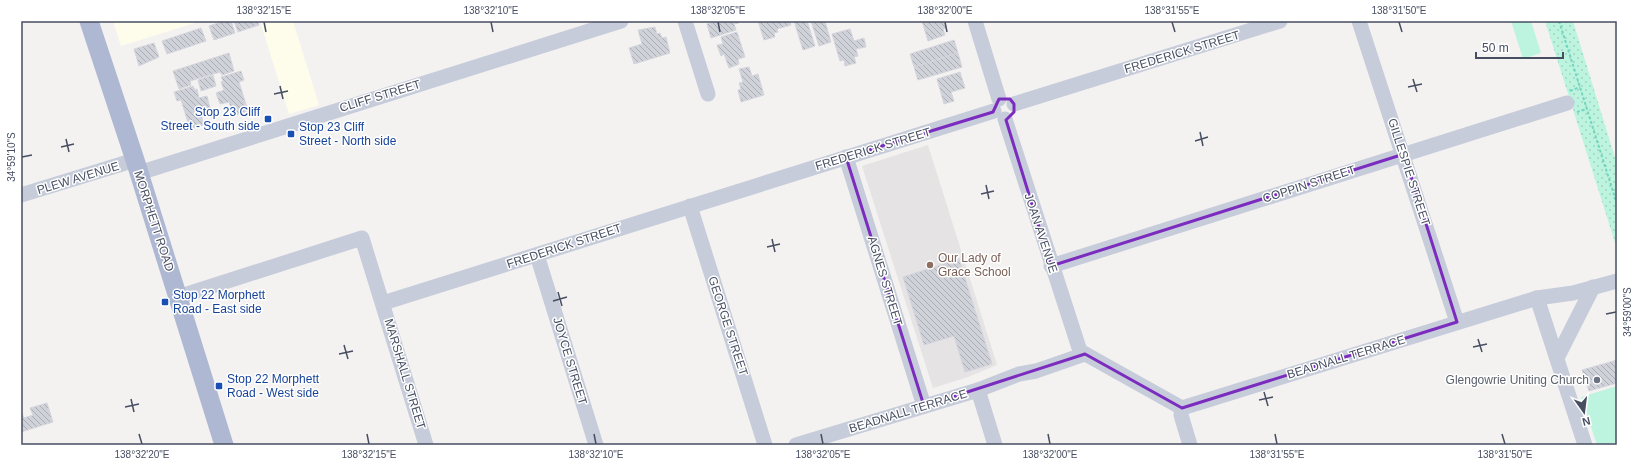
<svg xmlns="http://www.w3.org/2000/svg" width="1638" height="466" font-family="Arial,sans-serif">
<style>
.commercial{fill:#fefdeb}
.education{fill:#e5e3e3}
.grass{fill:#bdf4e0}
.park{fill:url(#park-dots)}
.building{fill:url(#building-back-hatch);stroke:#d5d5dd}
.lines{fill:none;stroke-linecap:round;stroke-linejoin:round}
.path{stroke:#71d6bd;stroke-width:2;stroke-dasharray:3 2;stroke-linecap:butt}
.minor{stroke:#c7ccda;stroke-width:15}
.major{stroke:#afb8d2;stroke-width:19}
.marked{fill:none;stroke:#7b2cbf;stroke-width:3;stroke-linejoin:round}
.ticks{fill:none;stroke:#474e61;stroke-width:1.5}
.transit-dot{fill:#1a4fb4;stroke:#fff;stroke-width:1.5}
.education-dot{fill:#8d6e63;stroke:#fff;stroke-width:1.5}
.worship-dot{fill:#6b7280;stroke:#fff;stroke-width:1.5}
.labels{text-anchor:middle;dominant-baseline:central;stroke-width:3;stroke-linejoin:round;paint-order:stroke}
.street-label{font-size:12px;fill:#474e61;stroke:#fff}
.transit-label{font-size:12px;fill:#164399;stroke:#fff;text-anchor:start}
.education-label{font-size:12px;fill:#785e54;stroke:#fff;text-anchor:start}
.worship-label{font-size:12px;fill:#5b616d;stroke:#fff;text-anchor:end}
.neatline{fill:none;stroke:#474e61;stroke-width:1.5}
.ticks-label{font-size:10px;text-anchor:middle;fill:#474e61}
</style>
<defs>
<pattern id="park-dots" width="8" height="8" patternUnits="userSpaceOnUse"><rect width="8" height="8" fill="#bdf4e0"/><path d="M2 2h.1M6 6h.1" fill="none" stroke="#a4d3c3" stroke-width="1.8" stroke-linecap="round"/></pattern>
<pattern id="building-back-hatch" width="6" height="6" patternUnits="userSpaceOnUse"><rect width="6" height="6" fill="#d0d2d9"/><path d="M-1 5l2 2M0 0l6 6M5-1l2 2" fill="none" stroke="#abadb3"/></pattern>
</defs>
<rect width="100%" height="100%" fill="#f4f2f1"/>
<!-- commercial -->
<g class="commercial">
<path d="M113 21H201L121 46Z"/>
<path d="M260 21H293L319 105 289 114Z"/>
</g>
<!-- education -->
<path class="education" d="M928 145 997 365 968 377 933 388 862 166Z"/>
<!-- grass -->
<g class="grass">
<path d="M1511 21H1531L1541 53 1523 59Z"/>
<path d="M1617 386V442L1607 445H1597L1581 397Z"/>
</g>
<!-- park -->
<path class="park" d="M1545 21H1573L1617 164V249Z"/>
<!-- building -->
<g class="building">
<path d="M224 21H231L235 33 214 40 209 26Z"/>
<path d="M234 21H257L259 25 238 32Z"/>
<path d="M717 21H738L739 23 734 24 736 30 711 38 707 24Z"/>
<path d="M758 21H790L791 25 777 29 778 32 774 33 775 37 764 40Z"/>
<path d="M794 21H807L815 46 803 50Z"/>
<path d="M811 21H825L831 42 819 46Z"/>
<path d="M922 21H945L946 28 943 29 945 35 928 41Z"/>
<path d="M655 27 657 34 660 33 662 38 666 37 670 53 634 64 629 48 642 44 638 30Z"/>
<path d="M201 28 206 41 167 54 162 41Z"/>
<path d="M850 29 854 41 864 38 866 47 856 49 858 56 854 57 856 63 845 66 844 60 840 61 832 34Z"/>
<path d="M737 32 745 57 738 59 739 64 729 68 724 54 721 56 717 45 723 44 721 37Z"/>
<path d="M954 40 958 53 914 67 910 54Z"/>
<path d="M154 43 159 57 139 66 134 49Z"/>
<path d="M229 53 234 71 222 75 220 72 190 81 191 85 179 89 173 71Z"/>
<path d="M958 53 962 67 918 80 914 67Z"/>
<path d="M749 67 752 76 758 74 764 95 741 102 738 90 741 89 739 83 743 82 739 69Z"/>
<path d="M241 71 244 80 239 82 248 111 235 115 233 110 232 111 229 102 220 104 216 93 224 90 221 82 223 81 221 77Z"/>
<path d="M960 72 965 88 951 92 954 101 944 104 937 79Z"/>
<path d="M213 75 216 86 201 91 198 80Z"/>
<path d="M193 86 195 90 197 89 199 98 207 96 210 108 201 111 203 125 190 129 181 100 177 101 174 92Z"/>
<path d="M959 259 992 364 965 372 954 336 924 345 903 277Z"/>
<path d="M1617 360V383L1589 391 1582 370Z"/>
<path d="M47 403 53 422 21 432V411L24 418 33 415 30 408Z"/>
</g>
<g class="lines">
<!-- path -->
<g class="path">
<path d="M1559 21 1617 204"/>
<path d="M1570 91 1580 87"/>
<path d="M1577 112 1587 109"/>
</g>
<!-- minor -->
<g class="minor">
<path d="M685 21 708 94"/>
<path d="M975 21 999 99"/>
<path d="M1359 21 1457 322"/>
<path d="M1014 104 1280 21"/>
<path d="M1005 119 1080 351 1182 408 1537 298 1573 293 1617 281"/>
<path d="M846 157 924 406"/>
<path d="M139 173 621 21"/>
<path d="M21 195 135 160"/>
<path d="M690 206 765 445"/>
<path d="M537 255 596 445"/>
<path d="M1051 266 1567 103"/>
<path d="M178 297 362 238 426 445"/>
<path d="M1537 298 1585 445"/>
<path d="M383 303 994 111"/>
<path d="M1557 358 1593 287"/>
<path d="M978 390 995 445"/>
<path d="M1182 408 1181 415 1190 445"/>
<path d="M796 445 978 390 1019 374 1036 371 1085 354"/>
</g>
<!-- major -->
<path class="major" d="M89 21 135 160 224 445"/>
</g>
<!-- marked area -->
<path class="marked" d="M999 99H1010L1014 104V112L1006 120 1051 266 1404 154 1457 322 1182 408 1085 354 924 406 846 157 993 112Z"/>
<!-- ticks -->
<path class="ticks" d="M264 22 266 32M491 22 493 32M718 22 720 32M945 22 947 32M1172 22 1175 32M1399 22 1402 32M1413 79 1417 92M280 86 283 99M1408 87 1422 84M274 94 288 91M1200 132 1203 146M66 139 69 152M1195 141 1208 137M61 147 74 144M22 157 32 155M986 185 989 199M981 194 994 191M772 239 775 252M767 247 780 244M558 292 562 306M553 301 567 297M1606 314 1616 312M1478 339 1482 352M344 345 348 359M1473 347 1487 344M339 354 353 351M1264 392 1268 406M131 399 134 412M1259 400 1273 397M125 407 139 404M139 434 142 444M367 434 369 444M594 434 596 444M821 434 823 444M1048 434 1050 444M1275 434 1277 444M1502 434 1505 444"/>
<!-- markers -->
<g class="transit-dot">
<rect x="264" y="115" width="8" height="8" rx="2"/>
<rect x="287" y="130" width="8" height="8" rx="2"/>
<rect x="161" y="298" width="8" height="8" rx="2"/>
<rect x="215" y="382" width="8" height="8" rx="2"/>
</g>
<circle class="education-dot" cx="930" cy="265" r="4"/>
<circle class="worship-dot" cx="1597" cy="380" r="4"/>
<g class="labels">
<!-- street labels -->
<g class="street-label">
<text transform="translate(1182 52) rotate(-17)">FREDERICK STREET</text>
<text transform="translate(380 96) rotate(-17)">CLIFF STREET</text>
<text transform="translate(873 149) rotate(-17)">FREDERICK STREET</text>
<text transform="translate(1409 172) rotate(72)">GILLESPIE STREET</text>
<text transform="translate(78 178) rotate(-17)">PLEW AVENUE</text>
<text transform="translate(1309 184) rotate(-18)">COPPIN STREET</text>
<text transform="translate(154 221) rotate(72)">MORPHETT ROAD</text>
<text transform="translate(1041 233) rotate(72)">JOAN AVENUE</text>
<text transform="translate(564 246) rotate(-18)">FREDERICK STREET</text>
<text transform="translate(885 281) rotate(73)">AGNES STREET</text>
<text transform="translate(728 326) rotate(72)">GEORGE STREET</text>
<text transform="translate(1346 357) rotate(-17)">BEADNALL TERRACE</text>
<text transform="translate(570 361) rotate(73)">JOYCE STREET</text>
<text transform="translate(405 374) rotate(73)">MARSHALL STREET</text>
<text transform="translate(908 411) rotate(-17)">BEADNALL TERRACE</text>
</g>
<!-- transit labels -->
<g class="transit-label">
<text x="260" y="112" text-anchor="end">Stop 23 Cliff<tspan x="260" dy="14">Street - South side</tspan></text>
<text x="299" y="127">Stop 23 Cliff<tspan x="299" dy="14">Street - North side</tspan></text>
<text x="173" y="295">Stop 22 Morphett<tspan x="173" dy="14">Road - East side</tspan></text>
<text x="227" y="379">Stop 22 Morphett<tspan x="227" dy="14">Road - West side</tspan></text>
</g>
<!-- education labels -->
<g class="education-label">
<text x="938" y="258">Our Lady of<tspan x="938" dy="14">Grace School</tspan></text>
</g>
<!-- worship labels -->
<g class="worship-label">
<text x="1589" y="380">Glengowrie Uniting Church</text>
</g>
</g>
<!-- border -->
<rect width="1638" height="466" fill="none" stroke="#ffffff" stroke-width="44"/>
<!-- north arrow -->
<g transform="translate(1584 412) rotate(166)" stroke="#ffffff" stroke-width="3" paint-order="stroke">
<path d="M0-3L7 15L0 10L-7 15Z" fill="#474e61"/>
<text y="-6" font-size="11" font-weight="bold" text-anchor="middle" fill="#474e61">N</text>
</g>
<!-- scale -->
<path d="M1476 52v6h87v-6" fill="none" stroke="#474e61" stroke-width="2"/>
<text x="1482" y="52" font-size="12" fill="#474e61" stroke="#ffffff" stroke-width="3" paint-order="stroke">50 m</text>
<rect x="22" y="22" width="1594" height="422" class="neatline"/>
<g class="ticks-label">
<text x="264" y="14">138°32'15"E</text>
<text x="491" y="14">138°32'10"E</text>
<text x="718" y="14">138°32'05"E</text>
<text x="945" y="14">138°32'00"E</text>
<text x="1172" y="14">138°31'55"E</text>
<text x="1399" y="14">138°31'50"E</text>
<text transform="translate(11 157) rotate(-90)" y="4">34°59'10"S</text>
<text transform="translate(1627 312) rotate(-90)" y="4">34°59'00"S</text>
<text x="142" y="458">138°32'20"E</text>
<text x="369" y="458">138°32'15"E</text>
<text x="596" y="458">138°32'10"E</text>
<text x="823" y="458">138°32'05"E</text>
<text x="1050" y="458">138°32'00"E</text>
<text x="1277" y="458">138°31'55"E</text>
<text x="1505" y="458">138°31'50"E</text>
</g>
</svg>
